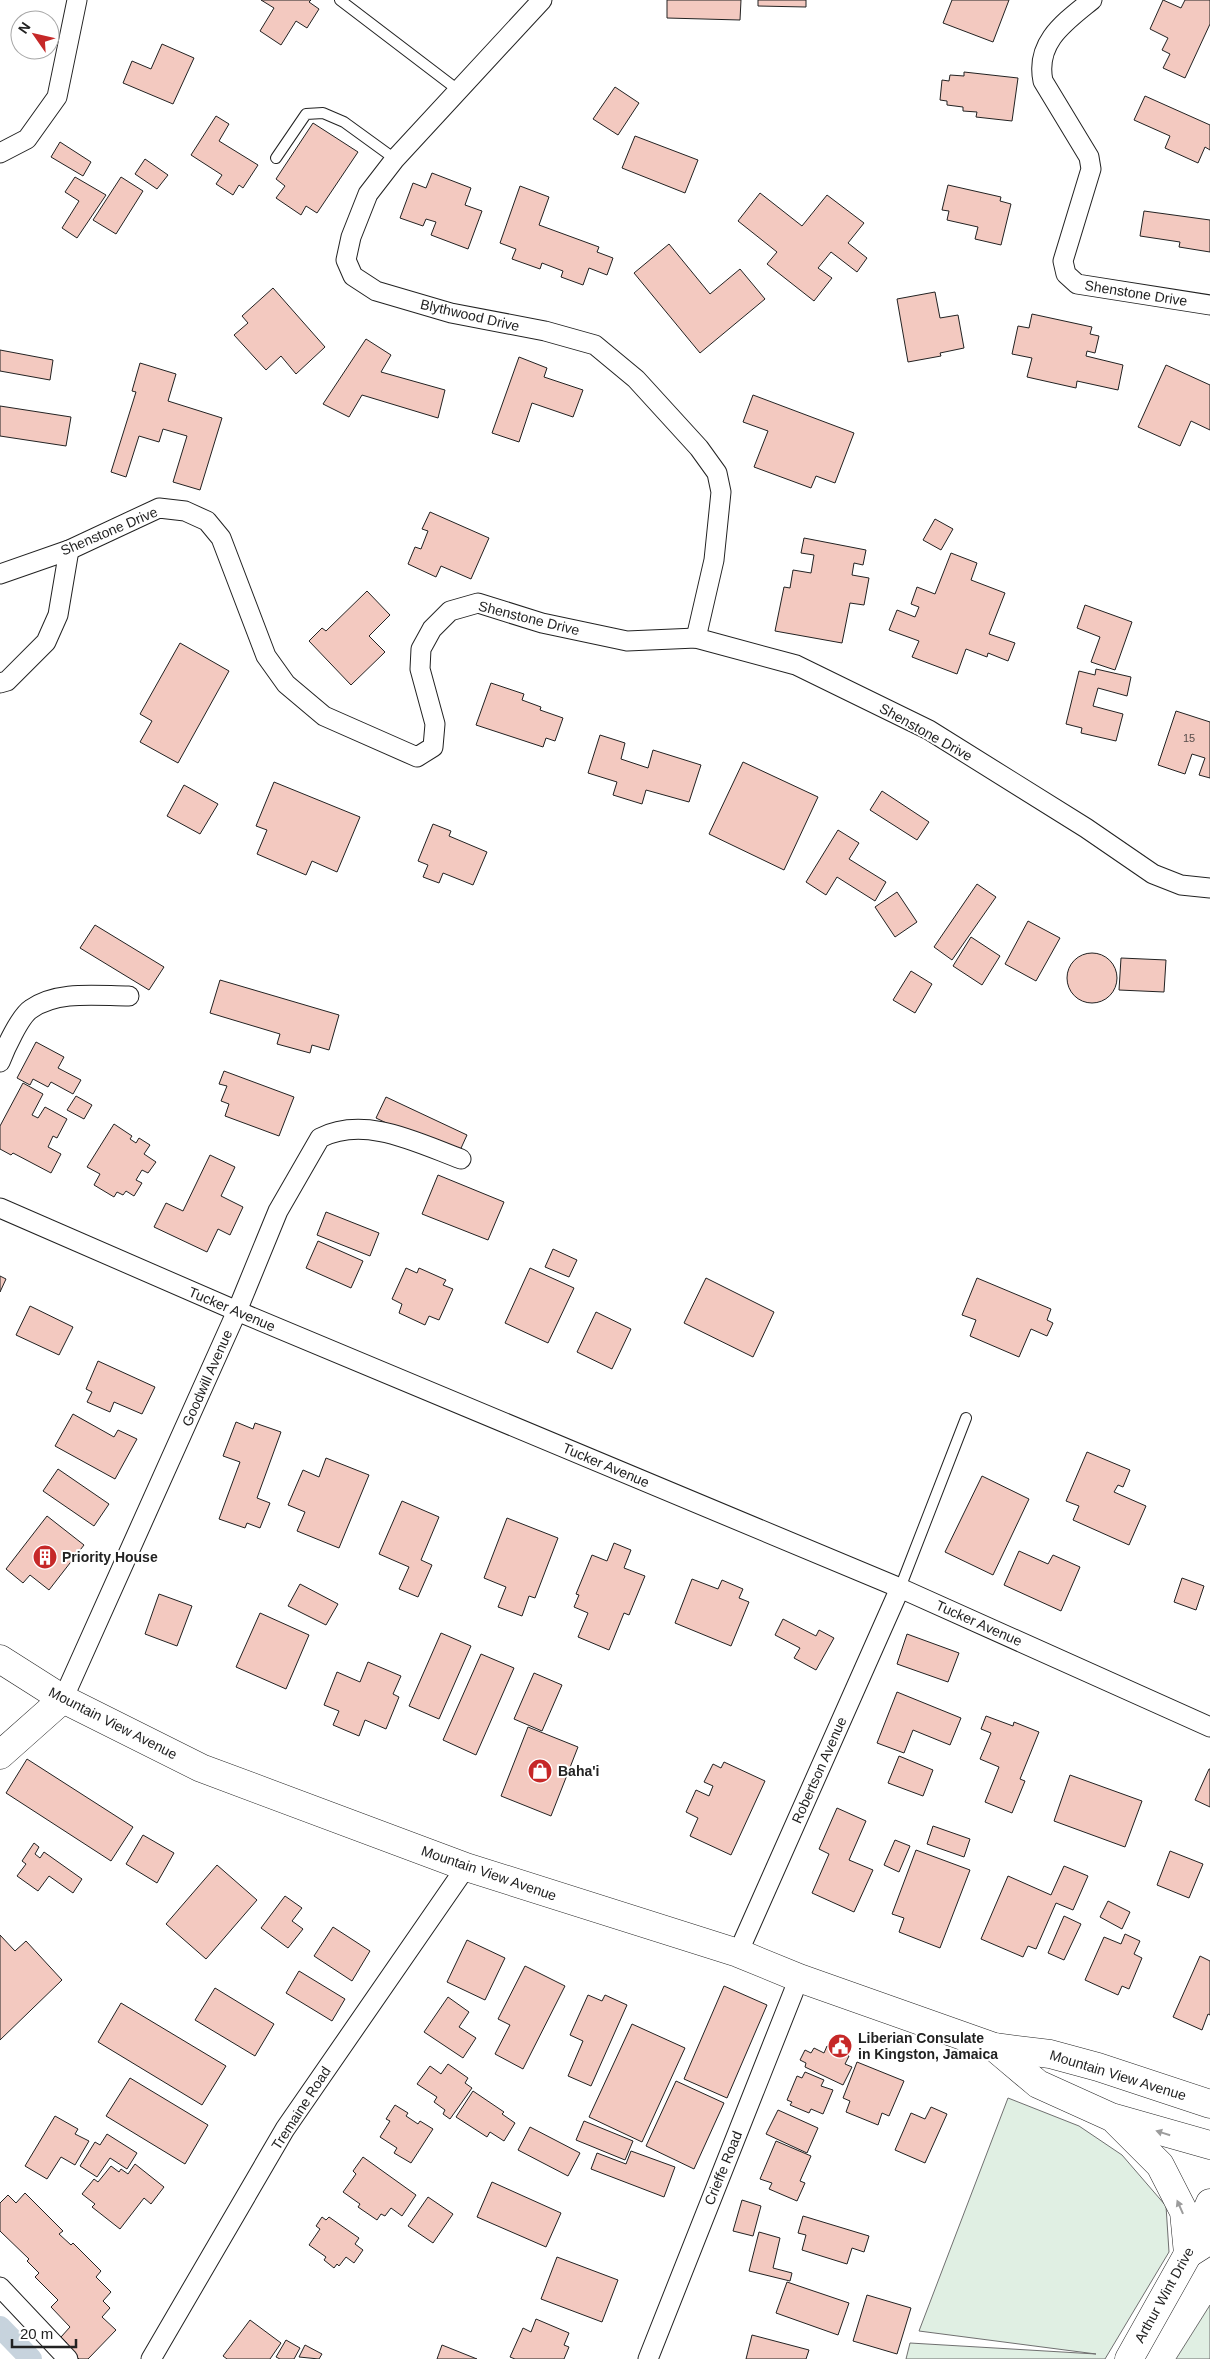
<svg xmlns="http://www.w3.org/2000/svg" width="1210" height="2359" font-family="Arial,sans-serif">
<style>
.green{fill:#e0efe3;stroke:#6f6f6f}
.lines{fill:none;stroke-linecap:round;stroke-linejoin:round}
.canal{stroke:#c7d3dd;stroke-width:22}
.building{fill:#f3c9c0;stroke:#222}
.service-casing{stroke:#222;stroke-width:12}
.minor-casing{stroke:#222;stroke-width:21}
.secondary-casing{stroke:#222;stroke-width:29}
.service{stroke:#fff;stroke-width:10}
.minor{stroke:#fff;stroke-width:19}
.secondary{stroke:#fff;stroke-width:28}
.oneway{fill:#9c9c9c}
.labels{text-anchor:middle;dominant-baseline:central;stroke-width:4;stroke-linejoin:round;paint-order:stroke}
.number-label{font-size:11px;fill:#564c4a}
.street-label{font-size:14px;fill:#222;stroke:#fff}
.poi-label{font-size:14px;font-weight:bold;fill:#222;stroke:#fff;text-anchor:start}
</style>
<rect width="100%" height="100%" fill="#fff"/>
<!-- green -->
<g class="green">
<path d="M1008 2098 1079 2126 1122 2155 1166 2206 1169 2252 1105 2359H906L910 2343 1096 2354 919 2331Z"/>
<path d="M1210 2305V2359H1176Z"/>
</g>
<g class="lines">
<!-- canal -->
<path class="canal" d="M0 2327 31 2359"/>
</g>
<!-- building -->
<g class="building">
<path d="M261 0H311L309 2 319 9 307 28 296 21 281 45 260 31 274 8Z"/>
<path d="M667 0H741L740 20 667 18Z"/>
<path d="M758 0H806V7L758 6Z"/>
<path d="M952 0H1009L993 42 943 23Z"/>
<path d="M1163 0 1181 8 1185 0H1210V24L1185 78 1163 68 1170 54 1162 50 1168 38 1150 29Z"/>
<path d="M162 44 194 58 173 104 123 83 132 61 151 69Z"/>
<path d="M964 72 1018 78 1012 121 976 117 977 112 963 111V107L947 105V101L940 100 942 80 949 81 950 75 964 76Z"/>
<path d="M615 87 639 103 618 135 593 119Z"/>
<path d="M1145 96 1210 125V150L1205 147 1198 163 1165 148 1170 136 1134 120Z"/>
<path d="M216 116 229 124 219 141 258 165 243 188 239 185 233 195 216 184 222 175 191 155Z"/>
<path d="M313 123 358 152 317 213 306 206 301 215 276 198 285 186 276 179Z"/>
<path d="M635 136 698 160 685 193 622 168Z"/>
<path d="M60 142 91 162 83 176 51 157Z"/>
<path d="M145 159 168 175 157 189 135 174Z"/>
<path d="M432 173 471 188 465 205 482 211 468 249 431 235 436 222 426 219 423 226 400 218 413 183 426 188Z"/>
<path d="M75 177 106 195 77 238 62 228 79 201 65 192Z"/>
<path d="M121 177 143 191 116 234 93 220Z"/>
<path d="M948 185 1001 197 1000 201 1011 204 1001 245 975 239 978 227 947 220 949 211 942 210Z"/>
<path d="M520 186 549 197 539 225 599 247 597 252 613 258 607 275 589 268 583 285 561 277 563 271 542 263 540 269 512 259 516 249 500 243Z"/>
<path d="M760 193 802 226 827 195 864 223 848 243 867 258 857 272 831 252 818 268 832 278 814 301 767 264 777 252 738 221Z"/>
<path d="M1144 211 1210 220V252L1179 247 1180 242 1140 236Z"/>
<path d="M669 244 710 294 740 269 765 299 700 353 634 273Z"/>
<path d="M273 288 325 347 296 374 281 356 266 370 234 335 248 323 242 316Z"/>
<path d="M935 292 940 318 958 315 964 348 940 353 941 356 908 362 897 299Z"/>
<path d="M1032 314 1092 327 1090 334 1099 336 1095 353 1087 351 1086 356 1123 365 1118 390 1077 381 1076 388 1027 377 1032 358 1012 354 1018 326 1029 328Z"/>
<path d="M366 339 391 355 381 372 445 390 438 418 362 395 349 417 323 404Z"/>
<path d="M0 350 53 360 50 380 0 371Z"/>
<path d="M519 357 547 368 544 377 583 390 573 417 532 403 519 442 492 433Z"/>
<path d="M140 363 176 374 168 401 222 418 200 490 173 482 187 436 163 429 159 442 139 436 126 477 111 472 136 392 132 391Z"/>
<path d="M1166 365 1210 385V430L1191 421 1180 446 1138 427Z"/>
<path d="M753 395 854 433 835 483 816 476 811 488 754 467 768 431 743 422Z"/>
<path d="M0 406 71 417 66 446 0 436Z"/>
<path d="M430 512 489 538 471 579 441 566 436 577 408 564 415 547 421 549 428 531 422 529Z"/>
<path d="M935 519 953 529 941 550 923 540Z"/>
<path d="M804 538 866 550 863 565 854 563 852 575 869 578 864 605 850 603 842 643 775 631 784 587 790 588 793 570 811 573 814 555 801 553Z"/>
<path d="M951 553 977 563 971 580 1005 593 989 634 1015 643 1008 661 988 653 987 657 966 649 957 674 912 657 919 641 889 630 897 610 915 617 919 607 911 604 917 587 935 594Z"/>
<path d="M367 591 390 615 369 636 385 652 351 685 309 641 322 628 326 631Z"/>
<path d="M1085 605 1132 622 1115 670 1091 662 1100 637 1077 628Z"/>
<path d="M180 643 229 671 178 763 140 742 152 721 140 714Z"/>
<path d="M1096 669 1131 677 1127 696 1098 688 1093 706 1123 714 1116 741 1081 733 1082 728 1066 724 1079 671 1095 675Z"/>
<path d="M491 683 524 694 522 700 541 707 540 710 563 718 555 741 546 738 543 747 476 725Z"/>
<path d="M1176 711 1210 722V778L1199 775 1205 758 1192 754 1185 774 1158 765Z"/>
<path d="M600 735 625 743 621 759 648 768 653 750 701 765 689 802 646 790 642 804 613 795 617 782 588 773Z"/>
<path d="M743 762 818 797 784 870 709 834Z"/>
<path d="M274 782 360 817 337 872 312 861 306 875 257 854 267 830 256 826Z"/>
<path d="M184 785 218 804 200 834 167 816Z"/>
<path d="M882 791 929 822 917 840 870 810Z"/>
<path d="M433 824 451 831 449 836 487 852 473 885 443 873 439 883 423 877 428 865 418 861Z"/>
<path d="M838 830 859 843 849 859 886 882 875 901 837 877 826 895 806 882Z"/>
<path d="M977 884 996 897 952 960 934 947Z"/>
<path d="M897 892 917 922 895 937 875 907Z"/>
<path d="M1028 921 1060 938 1036 981 1005 964Z"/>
<path d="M95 925 164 967 149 990 80 948Z"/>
<path d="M971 937 1000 956 982 985 953 966Z"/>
<circle cx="1092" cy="978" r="25"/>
<path d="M1121 958 1166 960 1164 992 1119 990Z"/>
<path d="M911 971 932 984 915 1013 893 1000Z"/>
<path d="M220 980 339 1015 329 1050 312 1045 310 1053 277 1044 280 1034 210 1013Z"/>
<path d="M36 1042 64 1057 58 1068 81 1080 73 1094 51 1082 48 1087 33 1079 30 1085 17 1078Z"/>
<path d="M224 1071 294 1097 279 1136 225 1116 229 1104 221 1101 227 1086 219 1084Z"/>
<path d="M23 1083 43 1094 32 1115 38 1118 45 1107 67 1119 57 1138 53 1136 48 1147 61 1154 51 1173 13 1153 11 1155 0 1149V1126Z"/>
<path d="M76 1096 92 1105 84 1119 67 1110Z"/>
<path d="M386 1097 467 1135 457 1157 376 1118Z"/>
<path d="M114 1124 132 1136 130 1139 136 1143 139 1138 150 1145 144 1154 156 1162 148 1173 142 1170 136 1180 142 1183 134 1196 126 1191 123 1195 117 1192 114 1197 94 1185 100 1174 87 1167Z"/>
<path d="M210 1155 235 1167 221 1196 243 1207 230 1235 218 1229 207 1252 154 1227 166 1203 183 1211Z"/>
<path d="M438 1175 504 1202 488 1240 422 1214Z"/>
<path d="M326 1212 379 1233 370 1256 317 1235Z"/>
<path d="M318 1241 363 1261 351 1288 306 1268Z"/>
<path d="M553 1249 577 1260 569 1277 545 1267Z"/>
<path d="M406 1268 417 1273 419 1268 446 1280 443 1285 453 1289 439 1320 429 1316 425 1325 399 1313 402 1304 392 1299Z"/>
<path d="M530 1268 574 1288 548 1343 505 1323Z"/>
<path d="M0 1276 6 1279 0 1292Z"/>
<path d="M706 1278 774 1312 753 1357 684 1323Z"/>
<path d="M977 1278 1051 1309 1047 1320 1053 1323 1047 1336 1031 1329 1019 1357 970 1336 976 1320 962 1315Z"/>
<path d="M30 1306 73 1327 59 1355 16 1335Z"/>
<path d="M596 1312 631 1329 612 1369 577 1352Z"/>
<path d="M98 1361 155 1387 142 1414 114 1402 110 1412 87 1402 92 1392 86 1389Z"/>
<path d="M73 1414 114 1437 118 1430 137 1439 115 1479 55 1446Z"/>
<path d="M236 1422 253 1429 255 1423 281 1432 257 1498 270 1503 260 1528 247 1523 245 1528 219 1519 240 1462 223 1456Z"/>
<path d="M1087 1452 1130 1470 1123 1487 1118 1485 1114 1492 1146 1506 1129 1545 1073 1520 1079 1506 1066 1501Z"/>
<path d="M326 1458 369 1475 339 1548 297 1531 305 1512 288 1505 303 1470 319 1477Z"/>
<path d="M58 1469 109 1504 94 1526 43 1491Z"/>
<path d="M982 1476 1029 1499 993 1575 945 1552Z"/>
<path d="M402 1501 439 1517 421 1560 432 1565 418 1597 399 1589 409 1567 379 1554Z"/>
<path d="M47 1516 84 1545 49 1590 30 1575 23 1583 6 1569Z"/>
<path d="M507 1518 558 1538 535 1598 529 1596 522 1616 498 1607 506 1587 484 1578Z"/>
<path d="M614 1543 631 1550 624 1568 645 1576 629 1615 624 1613 609 1650 578 1637 588 1613 574 1607 579 1595 576 1594 592 1555 607 1561Z"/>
<path d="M1019 1551 1048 1564 1053 1555 1080 1567 1061 1611 1004 1585Z"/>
<path d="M1182 1578 1204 1586 1196 1610 1174 1602Z"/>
<path d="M692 1579 718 1589 722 1580 743 1589 739 1598 749 1602 731 1646 675 1623Z"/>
<path d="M300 1584 338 1604 326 1625 288 1606Z"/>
<path d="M159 1594 192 1606 177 1646 145 1634Z"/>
<path d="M260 1613 309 1635 286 1689 236 1667Z"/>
<path d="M783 1619 816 1636 819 1630 834 1638 816 1670 794 1658 800 1648 775 1635Z"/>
<path d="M441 1633 471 1646 439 1719 409 1706Z"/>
<path d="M907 1634 959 1653 948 1682 897 1664Z"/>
<path d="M481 1654 514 1668 476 1755 443 1740Z"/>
<path d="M368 1662 401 1676 393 1694 399 1697 386 1729 365 1720 359 1736 333 1725 339 1711 324 1705 337 1672 360 1682Z"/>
<path d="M534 1673 562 1685 542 1731 514 1719Z"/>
<path d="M897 1692 961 1718 950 1745 913 1730 904 1753 877 1743Z"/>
<path d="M986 1716 1013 1726 1014 1722 1039 1732 1020 1779 1025 1781 1012 1813 985 1802 999 1767 980 1759 991 1733 981 1729Z"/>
<path d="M528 1727 578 1747 551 1816 501 1796Z"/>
<path d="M899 1756 933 1770 923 1796 888 1783Z"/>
<path d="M27 1759 133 1827 111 1861 6 1793Z"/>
<path d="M724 1762 765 1781 731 1855 690 1836 698 1818 686 1812 696 1790 709 1796 713 1786 704 1782 713 1764 721 1768Z"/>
<path d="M1209 1769H1210V1807L1195 1800Z"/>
<path d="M1070 1775 1142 1801 1125 1847 1054 1821Z"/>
<path d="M837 1808 866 1821 849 1860 873 1870 854 1912 812 1893 829 1854 819 1849Z"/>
<path d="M933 1826 970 1839 964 1857 927 1844Z"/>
<path d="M143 1835 174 1853 157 1883 126 1864Z"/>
<path d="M895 1840 910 1846 899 1872 884 1865Z"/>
<path d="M34 1843 39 1847 35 1854 40 1858 44 1852 82 1879 73 1893 49 1876 38 1891 17 1876 26 1864 22 1861Z"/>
<path d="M916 1850 970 1870 940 1948 899 1932 904 1918 892 1914Z"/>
<path d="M1170 1851 1203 1864 1189 1898 1157 1885Z"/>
<path d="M217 1865 257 1900 206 1959 166 1924Z"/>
<path d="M1064 1866 1088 1876 1073 1910 1056 1903 1036 1949 1028 1946 1023 1957 981 1939 1008 1876 1051 1895Z"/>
<path d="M285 1896 302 1908 292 1921 303 1929 288 1948 261 1928Z"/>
<path d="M1108 1901 1130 1912 1122 1929 1100 1917Z"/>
<path d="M1064 1916 1081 1924 1064 1960 1048 1953Z"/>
<path d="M333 1927 370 1951 352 1981 314 1956Z"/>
<path d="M1125 1934 1140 1941 1134 1954 1142 1958 1129 1989 1122 1986 1118 1995 1085 1980 1104 1937 1121 1944Z"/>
<path d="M0 1935 15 1951 26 1941 62 1980 0 2040Z"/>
<path d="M467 1940 505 1958 485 2000 447 1982Z"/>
<path d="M1200 1956 1210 1961V2015L1208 2014 1202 2030 1173 2017Z"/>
<path d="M525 1966 565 1986 523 2069 495 2054 510 2025 498 2019Z"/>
<path d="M299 1971 345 1999 332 2021 286 1993Z"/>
<path d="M724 1986 767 2005 727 2098 684 2079Z"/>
<path d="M215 1988 274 2024 255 2056 195 2020Z"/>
<path d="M588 1995 602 2001 605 1995 627 2005 591 2086 568 2076 583 2041 570 2035Z"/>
<path d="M448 1997 469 2012 459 2027 476 2038 463 2058 424 2032Z"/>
<path d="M121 2003 226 2066 202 2105 98 2042Z"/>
<path d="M632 2024 685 2048 642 2142 589 2117Z"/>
<path d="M827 2046 849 2056 845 2064 852 2067 843 2085 805 2067 806 2063 800 2060 805 2050 811 2053 814 2048 824 2053Z"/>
<path d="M857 2062 904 2081 889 2116 882 2113 878 2125 846 2112 850 2101 843 2098Z"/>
<path d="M448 2064 468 2078 465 2083 472 2088 450 2119 443 2114 445 2110 434 2102 437 2097 417 2084 430 2066 441 2074Z"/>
<path d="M805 2072 824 2080 821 2086 833 2090 823 2114 811 2109 809 2113 790 2105 792 2102 787 2100 797 2076 802 2078Z"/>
<path d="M130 2078 208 2125 185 2164 106 2116Z"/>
<path d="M676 2081 724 2103 694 2169 646 2146Z"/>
<path d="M473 2091 504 2112 502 2114 515 2123 504 2141 490 2132 487 2137 456 2117Z"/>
<path d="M395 2105 408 2113 406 2116 418 2124 420 2121 433 2129 411 2163 394 2153 397 2148 380 2137 390 2121 386 2119Z"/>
<path d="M931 2107 947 2114 925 2163 895 2150 911 2113 925 2119Z"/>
<path d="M778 2110 818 2128 807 2153 766 2134Z"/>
<path d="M55 2116 78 2129 75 2134 89 2141 75 2165 61 2157 47 2179 25 2166Z"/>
<path d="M584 2121 633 2141 625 2160 576 2140Z"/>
<path d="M530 2127 580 2153 568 2176 518 2150Z"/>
<path d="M107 2134 137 2153 127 2169 110 2158 97 2177 80 2166 95 2142 100 2145Z"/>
<path d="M776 2141 811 2156 800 2181 805 2183 797 2201 769 2189 772 2183 760 2179Z"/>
<path d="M631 2151 675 2167 664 2197 591 2169 597 2153 626 2164Z"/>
<path d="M363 2157 416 2195 402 2216 391 2208 385 2216 381 2214 377 2220 358 2207 360 2204 343 2192 356 2174 353 2171Z"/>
<path d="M135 2164 164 2187 151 2204 144 2198 120 2229 92 2207 95 2204 82 2194 94 2179 98 2182 111 2166 119 2172 121 2169 128 2174Z"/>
<path d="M492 2182 561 2213 546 2247 477 2217Z"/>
<path d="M25 2193 63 2231 59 2234 71 2245 73 2243 101 2271 96 2277 111 2292 103 2301 110 2308 102 2317 116 2330 88 2359H79L65 2345 67 2343 61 2337 70 2327 51 2307 58 2300 35 2277 39 2273 27 2261 29 2259 0 2231V2203L8 2195 16 2203Z"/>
<path d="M428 2197 453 2214 433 2243 408 2226Z"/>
<path d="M742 2200 761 2206 753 2236 733 2231Z"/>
<path d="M803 2216 869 2236 864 2252 852 2248 847 2264 802 2250 806 2235 798 2233Z"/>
<path d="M322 2217 326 2220 329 2217 359 2238 355 2244 363 2250 354 2263 346 2257 339 2266 337 2264 334 2268 324 2260 326 2257 309 2245 320 2229 316 2226Z"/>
<path d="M759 2232 780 2238 773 2268 792 2273 790 2281 749 2271Z"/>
<path d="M557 2257 618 2280 602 2322 541 2299Z"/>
<path d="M787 2282 849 2303 838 2335 776 2313Z"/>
<path d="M867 2295 911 2308 897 2354 853 2341Z"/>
<path d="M536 2319 569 2333 564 2345 569 2347 564 2359H515L510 2357 523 2328 531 2332Z"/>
<path d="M250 2320 281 2343 270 2359H227L223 2356Z"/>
<path d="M752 2335 809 2350 806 2359H746Z"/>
<path d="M286 2340 300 2348 294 2359H280L276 2357Z"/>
<path d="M305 2345 322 2354 319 2359 299 2357Z"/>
<path d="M442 2345 477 2359H437Z"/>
</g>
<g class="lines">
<defs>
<g id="service">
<path d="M340 0 458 90"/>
<path d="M276 158 306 114 323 113 344 122 395 159"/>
<path d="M900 1588 966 1418"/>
</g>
<g id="minor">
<path d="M542 0 395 159 368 194 351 237 346 260 353 276 376 291 451 313 545 331 595 345 636 379 699 448 717 473 721 492 714 560 696 638"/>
<path d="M1092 0C1065 22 1035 42 1043 81L1089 157 1091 169 1063 261 1066 274 1077 284 1210 305"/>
<path d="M0 153 27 139 57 97 77 0"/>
<path d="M0 574 69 550 159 508 185 511 207 521 221 538 266 656 286 684 324 716 417 757 433 747 435 724 420 669 421 649 432 629 450 611 478 603 542 623 627 641 696 638 796 665 929 730 1086 828 1153 874 1181 885 1210 888"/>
<path d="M0 683 7 681 46 642 58 615 69 550"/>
<path d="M0 1062C5 1049 20 1016 31 1009 58 990 98 996 129 996"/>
<path d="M0 1208 237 1311 900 1588 1210 1727"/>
<path d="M63 1699 237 1311 278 1211 320 1138C365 1115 418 1143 461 1159"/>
<path d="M738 1953 900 1588"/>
<path d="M0 2287 68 2359"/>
<path d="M151 2359 285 2129 466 1867"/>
<path d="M648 2359 799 1978"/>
</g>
<g id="secondary">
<path d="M0 1659 63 1699 201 1768 466 1867 738 1953 799 1978 994 2047 1050 2054 1098 2067 1210 2104"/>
<path d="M0 1755 63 1699"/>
<path d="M994 2047 1038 2084 1111 2117 1210 2145"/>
<path d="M1116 2121 1160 2165 1184 2212 1188 2254 1210 2240"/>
<path d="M1129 2359 1188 2254 1210 2203"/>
</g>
</defs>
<!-- service casing -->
<use href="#service" class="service-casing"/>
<!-- minor casing -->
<use href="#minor" class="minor-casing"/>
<!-- secondary casing -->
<use href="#secondary" class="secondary-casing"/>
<!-- service -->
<use href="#service" class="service"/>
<!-- minor -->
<use href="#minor" class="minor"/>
<!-- secondary -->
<use href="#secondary" class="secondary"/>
</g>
<!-- one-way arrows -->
<defs><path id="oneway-solid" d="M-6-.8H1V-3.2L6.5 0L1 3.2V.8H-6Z" transform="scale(1.25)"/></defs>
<g class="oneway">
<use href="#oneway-solid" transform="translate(1163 2133) rotate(-163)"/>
<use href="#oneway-solid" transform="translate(1180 2207) rotate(-114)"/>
</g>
<!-- icons -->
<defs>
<symbol id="building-disc" viewBox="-11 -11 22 22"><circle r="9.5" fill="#c62828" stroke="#fff"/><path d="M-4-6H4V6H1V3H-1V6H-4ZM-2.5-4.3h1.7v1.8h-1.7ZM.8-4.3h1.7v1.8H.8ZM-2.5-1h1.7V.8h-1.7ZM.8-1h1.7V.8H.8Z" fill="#fff"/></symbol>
<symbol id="shop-disc" viewBox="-11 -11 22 22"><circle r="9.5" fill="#c62828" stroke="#fff"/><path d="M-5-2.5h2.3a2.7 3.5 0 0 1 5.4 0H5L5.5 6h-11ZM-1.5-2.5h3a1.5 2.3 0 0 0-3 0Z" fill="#fff"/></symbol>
<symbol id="civic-disc" viewBox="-11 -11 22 22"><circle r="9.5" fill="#c62828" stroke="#fff"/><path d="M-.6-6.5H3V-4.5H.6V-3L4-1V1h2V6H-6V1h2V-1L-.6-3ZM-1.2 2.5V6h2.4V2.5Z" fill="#fff"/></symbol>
</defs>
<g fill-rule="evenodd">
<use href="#building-disc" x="31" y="1543" width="28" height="28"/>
<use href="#shop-disc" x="526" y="1757" width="28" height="28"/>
<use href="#civic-disc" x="826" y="2032" width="28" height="28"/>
</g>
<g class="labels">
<!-- number labels -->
<g class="number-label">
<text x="1189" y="738">15</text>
</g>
<!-- street labels -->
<g class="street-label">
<text transform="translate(1136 293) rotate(9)">Shenstone Drive</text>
<text transform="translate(470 315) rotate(13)">Blythwood Drive</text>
<text transform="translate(109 531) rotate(-23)">Shenstone Drive</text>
<text transform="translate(529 618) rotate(14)">Shenstone Drive</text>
<text transform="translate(926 732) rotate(29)">Shenstone Drive</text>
<text transform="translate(232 1309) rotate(23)">Tucker Avenue</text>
<text transform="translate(207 1378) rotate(-66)">Goodwill Avenue</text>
<text transform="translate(606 1465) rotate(23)">Tucker Avenue</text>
<text transform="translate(979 1623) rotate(24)">Tucker Avenue</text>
<text transform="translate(113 1723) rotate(27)">Mountain View Avenue</text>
<text transform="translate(819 1770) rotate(-66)">Robertson Avenue</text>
<text transform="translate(489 1873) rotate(19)">Mountain View Avenue</text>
<text transform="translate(1118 2075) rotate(17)">Mountain View Avenue</text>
<text transform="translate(301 2108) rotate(-57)">Tremaine Road</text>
<text transform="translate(723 2168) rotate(-68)">Crieffe Road</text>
<text transform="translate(1164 2295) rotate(-61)">Arthur Wint Drive</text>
</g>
<!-- poi labels -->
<g class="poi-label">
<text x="62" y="1557">Priority House</text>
<text x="558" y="1771">Baha'i</text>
<text x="858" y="2038">Liberian Consulate<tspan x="858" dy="16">in Kingston, Jamaica</tspan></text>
</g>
</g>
<!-- north arrow -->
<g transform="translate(35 35) rotate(304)"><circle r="24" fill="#ffffff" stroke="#a7a7a7"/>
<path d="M0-4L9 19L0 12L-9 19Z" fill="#c62828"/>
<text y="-8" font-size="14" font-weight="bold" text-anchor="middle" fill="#222222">N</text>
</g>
<!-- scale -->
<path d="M12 2339v8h64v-8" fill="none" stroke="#222222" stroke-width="2.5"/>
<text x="20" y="2339" font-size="15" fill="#222222" stroke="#ffffff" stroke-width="4" paint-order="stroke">20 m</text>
</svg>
